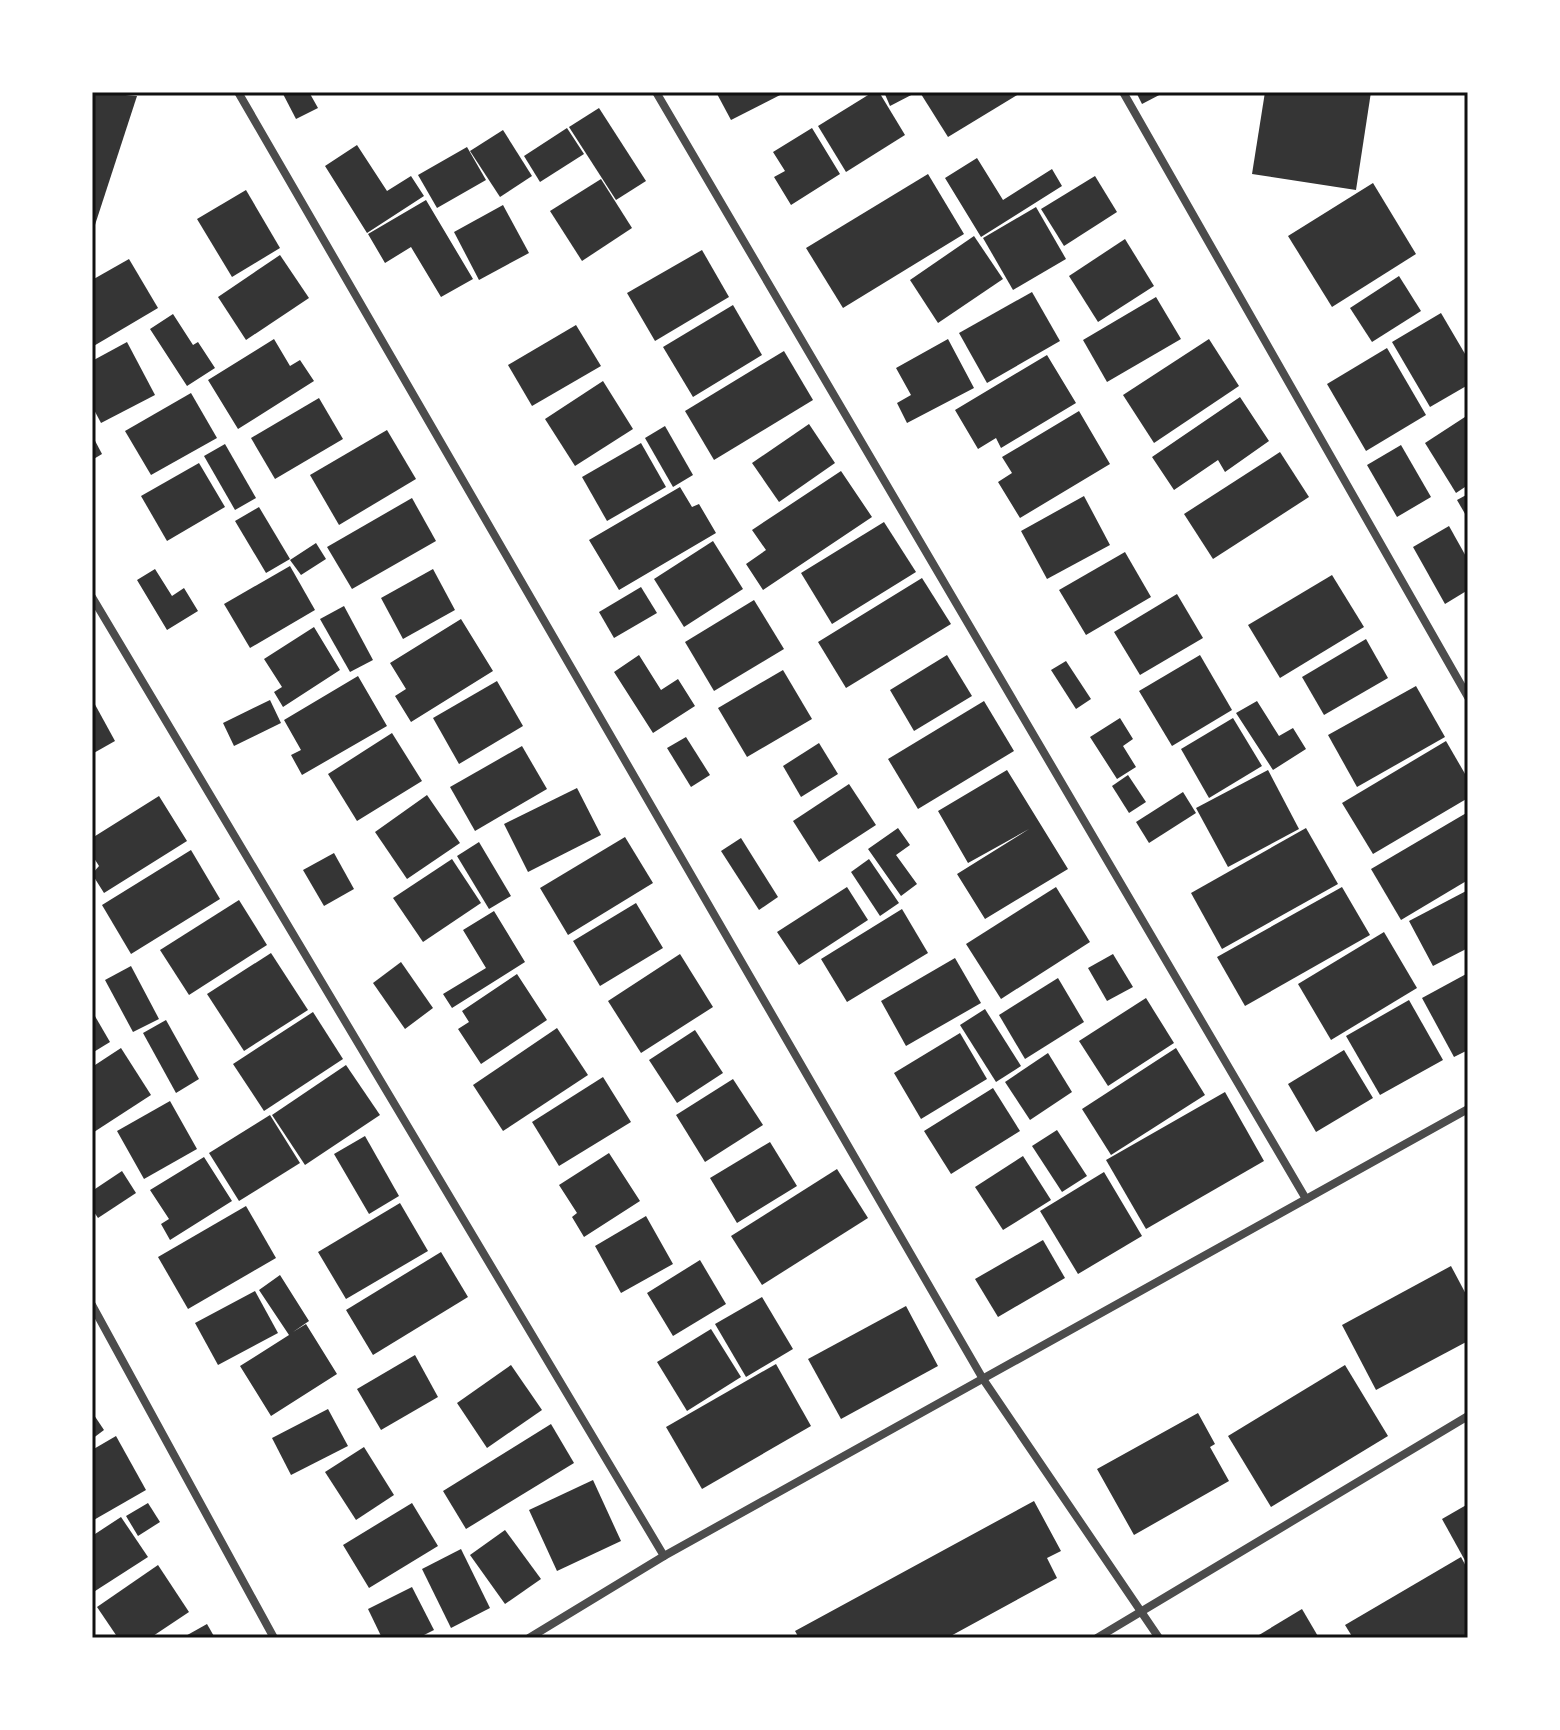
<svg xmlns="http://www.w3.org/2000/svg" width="1560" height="1730" font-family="Georgia,serif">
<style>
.building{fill:#353535}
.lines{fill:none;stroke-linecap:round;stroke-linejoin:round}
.minor{stroke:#4c4c4c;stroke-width:8}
.neatline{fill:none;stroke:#111;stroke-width:3}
</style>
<rect width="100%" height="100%" fill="#fff"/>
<!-- building -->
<g class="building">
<path d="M92 92 137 96 93 231H92Z"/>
<path d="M282 92H309L318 108 296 119Z"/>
<path d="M716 92H786L731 120Z"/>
<path d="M873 92H879L905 135 846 172 818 126Z"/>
<path d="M884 92H917L890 106Z"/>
<path d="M925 92H1022L948 137 921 94Z"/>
<path d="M1136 92H1165L1142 104Z"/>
<path d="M1265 92H1371L1356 190 1252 174Z"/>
<path d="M599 108 646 181 616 200 569 127Z"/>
<path d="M567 128 584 154 540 182 524 156Z"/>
<path d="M812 128 840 174 791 205 774 177 785 171 773 152Z"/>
<path d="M503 130 532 176 500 197 470 151Z"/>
<path d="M357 145 387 191 411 176 424 196 367 233 325 166Z"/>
<path d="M467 147 486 180 437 208 418 175Z"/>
<path d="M977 158 1003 200 1052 169 1062 186 981 237 945 178Z"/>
<path d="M928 174 964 234 843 308 806 248Z"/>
<path d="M1095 176 1117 212 1064 246 1041 209Z"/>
<path d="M601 179 632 228 582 261 550 211Z"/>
<path d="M1373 183 1416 254 1332 307 1288 236Z"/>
<path d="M246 190 280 248 232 277 197 219Z"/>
<path d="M426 200 473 279 441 297 411 247 385 263 368 234Z"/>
<path d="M503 205 529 253 479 280 454 232Z"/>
<path d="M1036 207 1066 259 1013 290 983 238Z"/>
<path d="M974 236 1003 279 938 323 910 280Z"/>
<path d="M1125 239 1154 286 1098 322 1069 276Z"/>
<path d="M702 250 729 297 655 341 627 293Z"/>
<path d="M280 255 309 298 246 340 218 297Z"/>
<path d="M129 259 158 308 92 347V280Z"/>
<path d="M1399 276 1421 311 1372 342 1350 308Z"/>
<path d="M1032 292 1060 341 987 383 959 333Z"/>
<path d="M1156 297 1181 339 1107 382 1083 340Z"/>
<path d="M733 305 762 355 693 397 663 347Z"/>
<path d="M1441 313 1468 359V385L1430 407 1392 342Z"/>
<path d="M173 314 193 345 198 342 215 368 187 386 150 329Z"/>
<path d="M576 325 601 366 532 406 508 365Z"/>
<path d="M274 339 290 366 300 360 314 381 238 429 208 380Z"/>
<path d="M948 339 974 388 907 423 897 403 911 395 896 368Z"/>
<path d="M1209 339 1239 386 1154 443 1123 395Z"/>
<path d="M127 342 155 395 101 423 92 406V361Z"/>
<path d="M1387 348 1426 415 1366 451 1327 384Z"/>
<path d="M784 351 813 400 714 460 685 411Z"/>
<path d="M1047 355 1076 403 1001 448 996 438 978 449 955 410Z"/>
<path d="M603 381 633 429 575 466 545 419Z"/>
<path d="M191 393 217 438 151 475 125 431Z"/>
<path d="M1240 397 1269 441 1225 472 1218 460 1174 490 1152 457Z"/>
<path d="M319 398 343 439 275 479 251 438Z"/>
<path d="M1079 411 1110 464 1020 518 998 482 1012 473 1002 457Z"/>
<path d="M1468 415V485L1456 493 1425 443Z"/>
<path d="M809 424 835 463 779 502 752 463Z"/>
<path d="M665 426 693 475 673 487 645 438Z"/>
<path d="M387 430 416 479 339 525 310 475Z"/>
<path d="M92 435 102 454 92 460Z"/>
<path d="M641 443 666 487 607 521 582 477Z"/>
<path d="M225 444 256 498 235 510 204 456Z"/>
<path d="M1401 445 1431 497 1397 517 1367 465Z"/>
<path d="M1280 452 1309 497 1213 559 1184 514Z"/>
<path d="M199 463 225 507 167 541 141 496Z"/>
<path d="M841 471 872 517 763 590 746 564 766 550 752 530Z"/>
<path d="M680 487 692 507 699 504 716 533 619 590 589 540Z"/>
<path d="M1468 494V519L1457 500Z"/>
<path d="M1084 496 1110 545 1047 579 1021 531Z"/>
<path d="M412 498 436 541 352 589 327 547Z"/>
<path d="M259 507 290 559 266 573 235 521Z"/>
<path d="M884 522 916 572 832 624 801 573Z"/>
<path d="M1449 526 1468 560V590L1445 604 1413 547Z"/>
<path d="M713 541 743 589 684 627 654 579Z"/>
<path d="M316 543 326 559 301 575 290 560Z"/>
<path d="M1125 552 1151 597 1086 635 1059 590Z"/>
<path d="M290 566 315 610 250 648 224 604Z"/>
<path d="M155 569 172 596 184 588 198 611 167 630 137 580Z"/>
<path d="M433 569 455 610 403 639 381 598Z"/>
<path d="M1332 575 1364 627 1280 678 1248 625Z"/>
<path d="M922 578 951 624 846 688 818 642Z"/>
<path d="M641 587 657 613 614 638 599 612Z"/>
<path d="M1177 594 1203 638 1140 675 1114 632Z"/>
<path d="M754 600 784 649 714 691 685 642Z"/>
<path d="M344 606 373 660 350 672 320 619Z"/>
<path d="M461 619 493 671 411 722 395 696 406 689 390 663Z"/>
<path d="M314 627 340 670 283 707 274 692 282 687 264 659Z"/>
<path d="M1366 639 1388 678 1324 715 1302 677Z"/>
<path d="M639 655 661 690 678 679 695 706 653 733 614 672Z"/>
<path d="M947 655 972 696 914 731 890 690Z"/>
<path d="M1200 655 1232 710 1172 746 1139 691Z"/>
<path d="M1066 661 1091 699 1076 709 1051 670Z"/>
<path d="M783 670 812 719 747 757 718 708Z"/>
<path d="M358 676 387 726 302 775 291 755 301 750 284 720Z"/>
<path d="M497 681 523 726 459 764 433 718Z"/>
<path d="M1416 686 1445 737 1357 787 1328 735Z"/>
<path d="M92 699 115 741 92 754Z"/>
<path d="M270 700 281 723 234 746 223 723Z"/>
<path d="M984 701 1014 751 918 809 888 759Z"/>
<path d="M1257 701 1279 736 1293 728 1306 749 1273 770 1236 713Z"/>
<path d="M1120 718 1133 739 1123 746 1136 767 1117 779 1090 737Z"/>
<path d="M1233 718 1262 766 1209 798 1181 749Z"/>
<path d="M392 733 422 781 357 821 328 774Z"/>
<path d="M686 737 710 775 691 787 667 748Z"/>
<path d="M1446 741 1468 779V798L1373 854 1342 803Z"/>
<path d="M819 743 838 774 801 797 783 766Z"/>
<path d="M522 746 547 789 475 831 450 787Z"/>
<path d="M1007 770 1068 869 985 919 957 874 1029 829 968 863 938 811Z"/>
<path d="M1268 770 1299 829 1228 867 1196 808Z"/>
<path d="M1128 775 1146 802 1129 813 1112 786Z"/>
<path d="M849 784 876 825 819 862 793 821Z"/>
<path d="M577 788 601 835 528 872 504 824Z"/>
<path d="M1183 792 1196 813 1149 843 1136 822Z"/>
<path d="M427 795 460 843 407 879 375 832Z"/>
<path d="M159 796 187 841 104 893 92 874 99 866 92 855V838Z"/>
<path d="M1468 812V880L1401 920 1371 869Z"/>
<path d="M898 828 910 845 896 855 917 884 901 896 868 849Z"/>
<path d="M1306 828 1338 884 1222 949 1191 893Z"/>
<path d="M625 837 653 883 568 935 540 888Z"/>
<path d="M741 838 778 897 759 910 721 851Z"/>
<path d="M479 842 511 896 489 909 457 856Z"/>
<path d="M191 850 220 899 131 954 102 905Z"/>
<path d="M334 853 354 889 324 906 303 870Z"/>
<path d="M452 859 481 903 423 942 393 898Z"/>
<path d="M869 859 899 903 880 916 851 872Z"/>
<path d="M847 887 868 920 799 965 777 932Z"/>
<path d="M1056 887 1090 942 1001 999 966 944Z"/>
<path d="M1342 887 1370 935 1245 1006 1217 957Z"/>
<path d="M1468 890V948L1433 966 1409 921Z"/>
<path d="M239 900 267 945 189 995 160 950Z"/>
<path d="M636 903 663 948 600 986 573 941Z"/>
<path d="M902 909 928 953 847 1002 821 959Z"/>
<path d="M494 911 525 962 452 1008 443 994 486 968 463 930Z"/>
<path d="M1384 932 1417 988 1331 1040 1298 984Z"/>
<path d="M271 953 308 1010 244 1051 207 994Z"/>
<path d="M680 954 713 1007 641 1053 608 1001Z"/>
<path d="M1113 954 1133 987 1107 1001 1088 968Z"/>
<path d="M955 958 981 1003 906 1046 881 1001Z"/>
<path d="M401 962 433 1008 405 1029 373 983Z"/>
<path d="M131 966 159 1019 133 1032 105 980Z"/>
<path d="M1468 973V1050L1454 1057 1422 998Z"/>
<path d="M517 974 547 1020 481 1064 458 1029 469 1022 462 1011Z"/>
<path d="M1058 978 1084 1022 1025 1059 999 1015Z"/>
<path d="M1146 998 1174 1043 1108 1086 1079 1041Z"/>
<path d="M1409 1000 1443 1060 1380 1095 1346 1036Z"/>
<path d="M985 1009 1021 1066 996 1082 960 1025Z"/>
<path d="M92 1011 110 1042 92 1053Z"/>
<path d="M313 1012 343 1059 264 1111 233 1064Z"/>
<path d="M166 1020 199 1079 176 1093 143 1033Z"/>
<path d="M557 1028 588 1075 503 1131 473 1085Z"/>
<path d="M695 1030 723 1073 677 1103 649 1060Z"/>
<path d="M960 1033 987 1079 921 1119 894 1073Z"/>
<path d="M121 1048 151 1095 94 1132 92 1067Z"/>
<path d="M1176 1048 1205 1095 1111 1155 1082 1109Z"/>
<path d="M1344 1050 1373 1098 1316 1132 1288 1084Z"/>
<path d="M1048 1053 1072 1092 1030 1120 1005 1082Z"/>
<path d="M346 1065 380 1115 305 1165 272 1115Z"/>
<path d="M603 1077 631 1122 559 1166 532 1122Z"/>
<path d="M733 1079 763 1125 705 1162 676 1115Z"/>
<path d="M993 1088 1020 1131 951 1174 924 1131Z"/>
<path d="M1225 1092 1264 1161 1146 1229 1106 1160Z"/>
<path d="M170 1101 197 1149 144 1179 117 1131Z"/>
<path d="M270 1115 300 1163 239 1201 209 1153Z"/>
<path d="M1057 1130 1087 1176 1062 1192 1032 1146Z"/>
<path d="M365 1136 399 1196 369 1214 334 1154Z"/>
<path d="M770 1142 797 1186 737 1223 710 1178Z"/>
<path d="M609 1153 640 1201 584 1237 572 1217 577 1213 559 1185Z"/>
<path d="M1023 1156 1051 1200 1003 1230 975 1187Z"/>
<path d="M204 1157 232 1201 170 1240 161 1224 169 1219 150 1190Z"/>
<path d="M837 1169 868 1218 762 1285 731 1236Z"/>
<path d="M122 1171 136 1193 98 1218 92 1209V1191Z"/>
<path d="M1104 1172 1142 1236 1078 1274 1040 1211Z"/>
<path d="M400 1203 428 1251 346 1299 318 1252Z"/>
<path d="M246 1206 276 1258 188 1309 158 1257Z"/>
<path d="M646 1216 673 1264 621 1293 595 1246Z"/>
<path d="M1043 1240 1065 1278 998 1317 975 1279Z"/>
<path d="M441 1252 468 1297 373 1355 346 1310Z"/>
<path d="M700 1260 726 1304 673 1336 647 1293Z"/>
<path d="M1451 1266 1468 1298V1341L1376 1390 1342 1325Z"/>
<path d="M280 1275 309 1321 293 1332 306 1324 337 1374 271 1416 240 1366 289 1335 259 1290Z"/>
<path d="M255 1291 278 1333 218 1365 195 1323Z"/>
<path d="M762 1297 793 1349 746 1377 715 1324Z"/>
<path d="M906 1306 938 1366 841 1419 808 1359Z"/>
<path d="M711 1329 741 1377 687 1411 657 1362Z"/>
<path d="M415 1355 438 1397 381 1430 357 1389Z"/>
<path d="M776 1364 811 1426 702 1489 666 1427Z"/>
<path d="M511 1365 542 1410 487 1448 457 1403Z"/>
<path d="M1345 1365 1388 1436 1271 1507 1228 1436Z"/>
<path d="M328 1409 348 1446 291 1475 272 1438Z"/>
<path d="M92 1412 104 1430 92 1439Z"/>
<path d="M1198 1413 1215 1444 1210 1447 1229 1481 1134 1535 1097 1469Z"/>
<path d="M551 1424 574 1463 466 1529 443 1491Z"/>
<path d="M116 1436 146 1490 92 1521V1450Z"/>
<path d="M364 1447 394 1495 356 1520 325 1472Z"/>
<path d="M593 1480 621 1541 557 1571 529 1510Z"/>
<path d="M1034 1501 1061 1551 1047 1558 1057 1578 947 1638H799L795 1631Z"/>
<path d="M148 1503 160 1522 138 1536 126 1516Z"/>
<path d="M412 1503 438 1546 369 1588 343 1545Z"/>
<path d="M1468 1504V1566L1442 1519Z"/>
<path d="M121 1517 148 1557 92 1593V1536Z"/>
<path d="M505 1530 541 1579 505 1604 470 1555Z"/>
<path d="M461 1549 490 1608 451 1628 422 1569Z"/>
<path d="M1461 1557 1468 1570V1638H1353L1345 1625Z"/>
<path d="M158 1565 189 1612 150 1638H118L97 1607Z"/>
<path d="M412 1587 434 1630 418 1638H382L368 1609Z"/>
<path d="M1302 1609 1319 1638H1254Z"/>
<path d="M207 1624 215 1638H182Z"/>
</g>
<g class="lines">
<!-- minor -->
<g class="minor">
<path d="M238 92 983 1379 1159 1638"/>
<path d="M656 92 1306 1199"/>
<path d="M1123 92 1468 697"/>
<path d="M92 597 664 1556"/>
<path d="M92 1305 274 1638"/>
<path d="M529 1638 664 1556 1468 1109"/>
<path d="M1097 1638 1468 1416"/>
</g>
</g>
<!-- border -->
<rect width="1560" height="1730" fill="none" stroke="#ffffff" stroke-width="188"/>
<rect x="94" y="94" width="1372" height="1542" class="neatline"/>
</svg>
